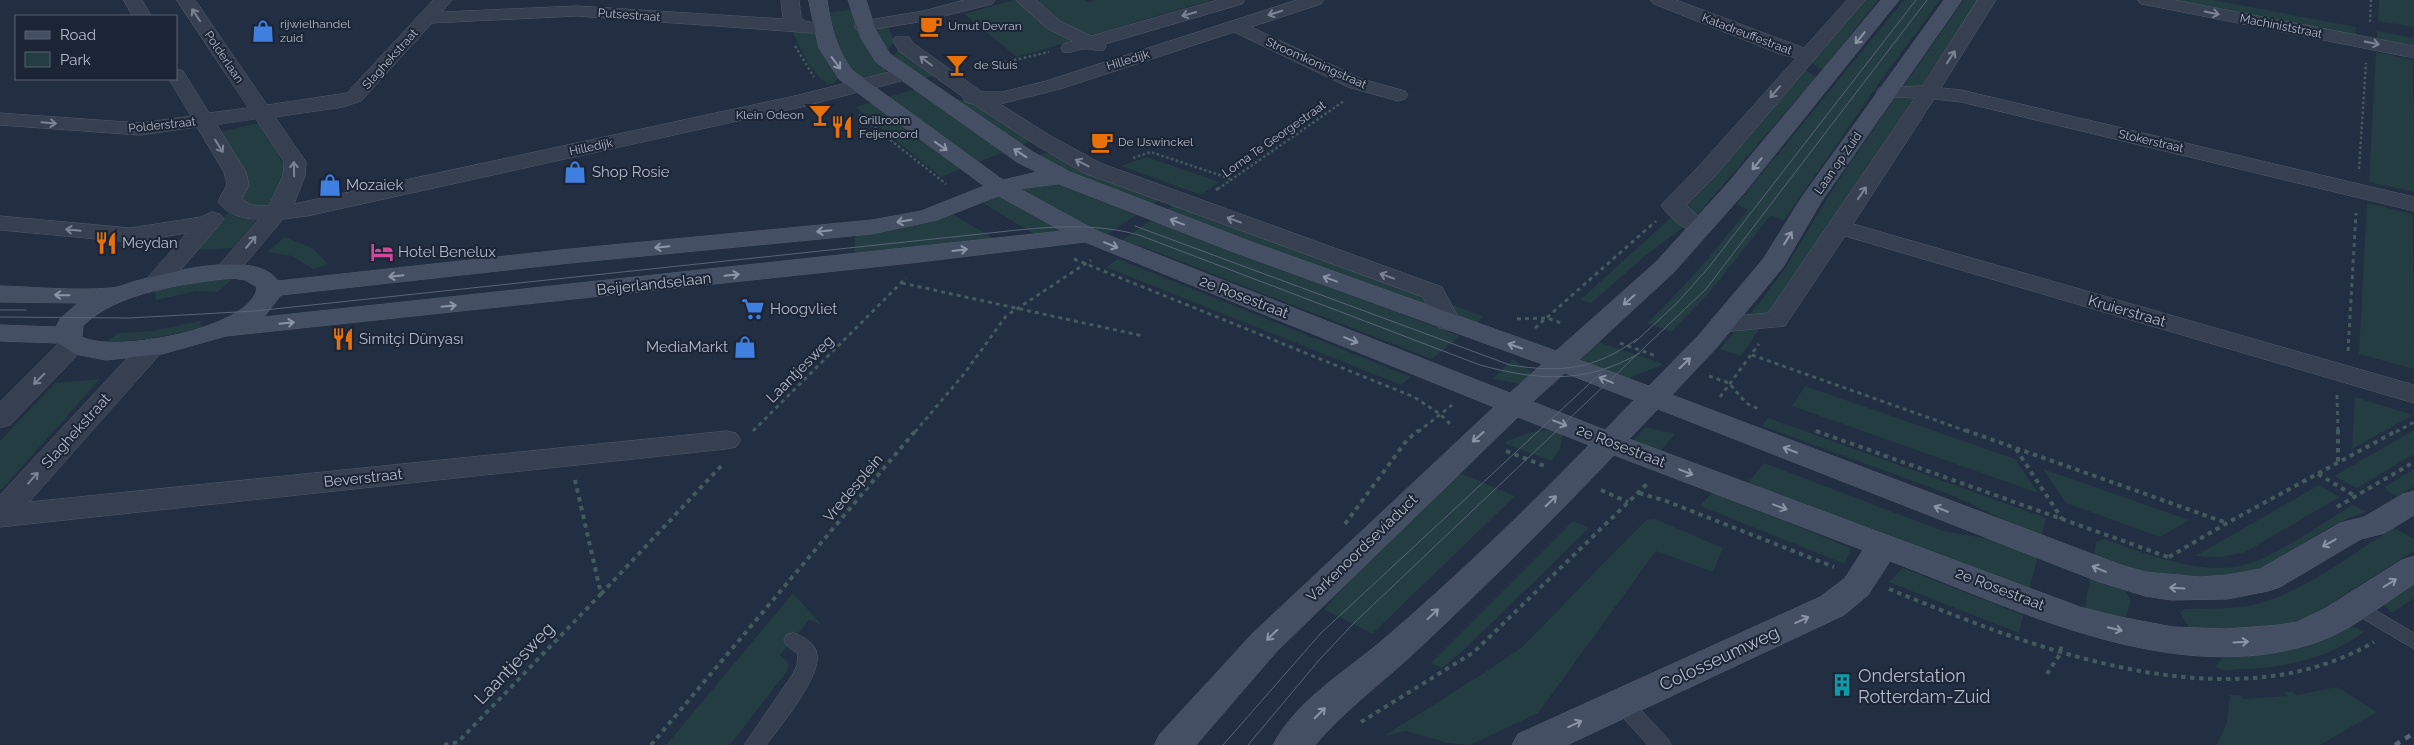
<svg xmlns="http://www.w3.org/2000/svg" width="2414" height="745" font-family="Raleway,sans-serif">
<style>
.green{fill:#243d42}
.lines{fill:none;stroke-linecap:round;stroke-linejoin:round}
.lane-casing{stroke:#525b6b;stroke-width:1}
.street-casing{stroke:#525b6b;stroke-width:1}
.secondary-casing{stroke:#525b6b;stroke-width:1}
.path-far2{stroke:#435a5e;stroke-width:2.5;stroke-dasharray:2.5 2.5;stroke-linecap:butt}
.path-far1{stroke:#435a5e;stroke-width:3;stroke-dasharray:4 4;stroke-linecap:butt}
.path{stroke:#435a5e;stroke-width:4;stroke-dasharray:4.5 4.5;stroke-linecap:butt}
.lane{fill:#374050;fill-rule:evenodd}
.street{fill:#374050;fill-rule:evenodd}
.secondary{fill:#444f64;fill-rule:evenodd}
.tram{stroke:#586478;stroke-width:1}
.rail{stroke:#586478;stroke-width:4.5;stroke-dasharray:6 6;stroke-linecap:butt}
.oneway{stroke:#7b8494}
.oneway2{stroke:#8c95a7}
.labels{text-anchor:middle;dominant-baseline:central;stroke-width:4;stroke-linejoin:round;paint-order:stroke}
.far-street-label{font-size:12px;fill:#b3bbcb;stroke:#1c2535}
.far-poi-label{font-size:12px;fill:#b3bbcb;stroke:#1c2535;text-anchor:start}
.poi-label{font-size:15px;fill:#b3bbcb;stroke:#1c2535;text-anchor:start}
.street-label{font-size:15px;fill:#b3bbcb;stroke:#1c2535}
.near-street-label{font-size:18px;fill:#b3bbcb;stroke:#1c2535}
.near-poi-label{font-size:18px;fill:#b3bbcb;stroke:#1c2535;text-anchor:start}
</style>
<rect width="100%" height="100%" fill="#222e41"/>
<!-- green -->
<g class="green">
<path d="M1013 0H1084L1088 2 1096 0H1211L1017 57 964 14Z"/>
<path d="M1863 0H1878L1822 70 1809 61Z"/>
<path d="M1904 0H1940L1882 79 1784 220 1770 216 1709 293 1671 332 1647 323C1684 288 1716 250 1748 209L1736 205Z"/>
<path d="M1964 0H1981L1922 89 1902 88Z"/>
<path d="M2156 0H2214L2356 27 2355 39Z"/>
<path d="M2379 0H2414V27L2378 21Z"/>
<path d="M854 9 887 68 885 73 861 79 836 55 825 13Z"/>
<path d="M881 28H888L895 41 887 51 875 31Z"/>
<path d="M795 29 817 34 821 51 840 76 835 82 828 85 820 78 806 60 792 31Z"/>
<path d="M2377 31 2414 38V50L2377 43Z"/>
<path d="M899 49 937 75 923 79 893 56Z"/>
<path d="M2376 52 2413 60 2414 192 2369 182Z"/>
<path d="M1803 68 1816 77 1696 216 1684 206Z"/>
<path d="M919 88 1007 151 973 164 885 98Z"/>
<path d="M1896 96H1916L1741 356 1720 349 1759 303 1784 270 1836 184Z"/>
<path d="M952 99 972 101 1032 141 1018 146Z"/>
<path d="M872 102 961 169 941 177 855 107Z"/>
<path d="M259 123 287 170 267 211 245 202 219 132Z"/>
<path d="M1044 153H1051L1160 199 1151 205 1085 179 1037 156Z"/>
<path d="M1147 157 1219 182 1201 195 1121 166Z"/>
<path d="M1037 184 1063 186 1136 215 1105 236 1010 188Z"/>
<path d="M996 193 1071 232 1039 237 978 200Z"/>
<path d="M2367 203 2413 214 2414 369 2359 354Z"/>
<path d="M1175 204 1428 296 1434 309 1166 210Z"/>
<path d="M228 213 241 218 256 220 233 248 196 250Z"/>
<path d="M951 213 998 241 854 257 855 232 917 224Z"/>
<path d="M1674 215 1686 225 1646 255 1591 303 1580 300Z"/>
<path d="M1151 220 1460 336 1432 359 1146 248 1121 241Z"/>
<path d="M285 237 312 248 328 264 313 269 292 256 267 252Z"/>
<path d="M1118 259 1411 377 1401 385 1106 267Z"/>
<path d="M219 279H233L217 292 196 291 156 300 155 290 173 285Z"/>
<path d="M1449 304 1483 316 1476 324 1456 316Z"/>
<path d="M200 321 202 327C172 335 140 342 108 341L118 333 153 331Z"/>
<path d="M1599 342 1661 363 1662 365 1623 380 1578 362Z"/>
<path d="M1513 359 1532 372 1520 384 1493 379Z"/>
<path d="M100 379 2 489H0V441L55 383Z"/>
<path d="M1805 386 2015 459 2038 493 1792 406Z"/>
<path d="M2355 397 2413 415 2352 449Z"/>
<path d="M1768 418 2046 518 2041 538 1954 496 1762 426Z"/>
<path d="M1562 427 1564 428 1560 449 1552 461 1506 444 1505 442 1528 433Z"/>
<path d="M1646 427 1675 434 1660 451 1633 441Z"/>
<path d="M2414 430V454L2357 488 2334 476Z"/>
<path d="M1764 463 1943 531 2002 541 2039 551 2028 595 1746 485Z"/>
<path d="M2043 469 2189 520 2160 537 2066 503Z"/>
<path d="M2414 469V486L2397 497 2386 490V486Z"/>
<path d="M1460 473 1515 496 1372 634 1324 609 1366 563Z"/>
<path d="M2319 485 2340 497 2245 552 2222 557 2195 556Z"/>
<path d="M1712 492 1851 548 1845 564 1700 506Z"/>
<path d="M2353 505 2367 512C2331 521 2301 547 2269 564 2217 592 2147 575 2094 557L2096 542 2104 539C2150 555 2208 580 2257 561 2286 549 2324 522 2353 505Z"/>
<path d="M1655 519 1723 548 1713 572 1656 551 1538 713 1470 745 1448 743 1406 731 1384 736 1484 673 1521 648 1646 520Z"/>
<path d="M1573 521 1589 528 1467 647 1442 668 1431 663Z"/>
<path d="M2394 528 2414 539V551L2309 617 2284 625 2192 632 2180 613 2184 609C2208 608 2233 610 2257 604 2305 591 2352 554 2394 528Z"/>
<path d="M1903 568 2023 615 2019 633 1889 582Z"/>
<path d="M2091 573C2103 579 2127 585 2130 600 2131 605 2125 617 2123 623L2084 612Z"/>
<path d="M2414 584V598L2392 613 2383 604Z"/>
<path d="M793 593 822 625 809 620 780 655 788 662V670L730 745H666Z"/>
<path d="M2349 626 2365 631C2330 658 2285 668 2241 669 2233 670 2222 672 2215 667L2222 658 2229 655Z"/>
<path d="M2337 687 2377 712 2320 745H2217L2227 723 2230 695H2240L2244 699 2287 696 2284 692H2293L2297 695Z"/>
</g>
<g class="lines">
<defs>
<g id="lane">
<path d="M2355 598 2414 633V649L2348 610 2346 605 2348 600Z"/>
<path d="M793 633C803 636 816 643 817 655 821 677 779 728 766 745H744L793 674 797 665 798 654 786 645 784 640 786 635Z"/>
<path d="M1621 694 1628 696 1668 739 1671 745H1648L1614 708 1611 702 1614 696Z"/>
</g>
<g id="street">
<path d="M124 0H142L151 16H133Z"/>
<path d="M177 0H195L267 105 347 93 433 0H452L442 12 577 6 783 19 781 0H799L801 18 805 21 819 24 822 28 819 32 813 33 577 16 432 23 361 101 343 107 275 117 306 162 305 176 294 204 799 95 905 68 912 70 915 74 912 78 801 107 307 216 283 219 235 276 226 278 217 276 214 271 259 219C243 219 227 215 218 201L227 185 224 172 197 127 140 135 0 125V113L140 123 191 116 169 79H176V69L183 71 209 113 248 108ZM256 119 284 162 283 176 269 206 251 205 242 199 249 185 246 172 217 125Z"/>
<path d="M965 0H995L992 4 924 21 863 31 857 30 854 26 857 22 923 11Z"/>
<path d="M1016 0H1036L1060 21 1091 36 1217 0H1245L1242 4 1105 44 1106 46 1104 50C1097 52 1094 49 1088 49 1079 48 1073 54 1063 52L1061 48 1063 44 1073 41 1048 29Z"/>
<path d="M1297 0H1324L1321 4 1251 27 1362 79 1405 91 1408 95 1405 99 1398 101 1348 87 1234 32 1060 89 1000 104 1051 136 1100 163 1442 287 1461 322 1457 328 1448 330 1439 328 1423 297 1084 173 1036 145 973 104 965 102 963 97 899 51 893 41 895 37H909L913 43 982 92H1002L1046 81Z"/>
<path d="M1651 0H1676L1804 48 1847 0H1865L1716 175 1686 205 1712 228 1708 233C1691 237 1670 219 1661 205L1700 165 1796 58 1780 54 1654 4Z"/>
<path d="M1978 0H1996L1941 88 1961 90 2414 197V211L1961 102 1934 99 1853 224 2414 385V403L1845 236 1785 326 1722 332 1713 330 1709 324 1713 318 1768 313 1915 98 1879 96 1876 92 1879 88 1922 86Z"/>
<path d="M2138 0H2174L2414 46V58L2147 5 2141 4Z"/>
<path d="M212 212 220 214 224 219 220 224 165 288 156 291 147 288 143 283 187 233 130 242 0 230V216L130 228 201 217Z"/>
<path d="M73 336 82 338 86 344 82 350 10 425 0 428V402L64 338Z"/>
<path d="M152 339 161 341 165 347 161 353 29 502 726 431 736 433 741 440 736 447 726 449 0 527V495L143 341Z"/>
</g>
<path id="secondary" d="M809 0H827C831 27 836 49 853 71L1003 180 1037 172 1017 162 876 62 861 38 848 0H866L876 31 890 54 1033 152 1070 172 1249 241 1556 351 1656 262 1728 183 1881 0H1899L1744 193 1674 272 1579 360 1649 386 1699 335 1764 258 1802 197 1944 0H1962L1821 202 1783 267 1717 347 1672 395 2121 565 2145 572 2200 577 2227 575 2260 569 2340 523 2364 517 2403 494 2414 491V515L2385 533 2361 539 2280 587 2268 591 2227 599 2171 600 2145 596 2097 581 1658 409 1629 439 2080 607 2120 617 2173 627 2226 629 2279 625 2297 622 2324 609 2402 560 2414 556V584C2383 604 2352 630 2317 642 2176 690 2019 610 1890 561L1868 595 1844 615 1567 745H1512L1518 734 1820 597 1845 578 1863 550 1614 455C1549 524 1481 590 1412 655 1379 685 1344 711 1315 745H1273C1296 700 1348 670 1385 638 1456 577 1524 512 1589 445L1518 417 1277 651 1196 745H1154L1160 734 1253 633 1494 407 1085 242 911 263 226 336 162 354 106 360 75 354 58 343 0 341V325L56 327 60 319 78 303 0 302V286C36 287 74 291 110 288 118 288 128 283 136 281 168 273 255 248 278 281L570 249 872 220 921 211 984 186 839 79 819 48ZM1059 184 1231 251 1542 364 1510 393 1095 230 1020 189ZM999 196 1062 231 264 317 281 295 570 263 872 234 937 220ZM232 278 245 280 257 287C254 328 114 354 82 337L83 326C116 292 186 283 232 278ZM1565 373 1634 400 1605 430 1533 402Z"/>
</defs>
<!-- lane casing -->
<use href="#lane" class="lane-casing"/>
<!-- street casing -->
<use href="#street" class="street-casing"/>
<!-- secondary casing -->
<use href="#secondary" class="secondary-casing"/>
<!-- path-far2 -->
<g class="path-far2">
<path d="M2370 22 2371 0"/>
<path d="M795 46 814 77"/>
<path d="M975 69 1049 52"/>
<path d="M859 115 946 184"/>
<path d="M1133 158 1151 152 1231 179"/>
<path d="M2359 169 2366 63"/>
<path d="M1218 189 1344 101"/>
</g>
<!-- path-far1 -->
<g class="path-far1">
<path d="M1216 190 1220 187"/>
<path d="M1074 259 1414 397 1440 414 1453 427"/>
<path d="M902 283 1143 336"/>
<path d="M1517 319 1547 318 1564 324"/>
<path d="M1535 328 1656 221"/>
<path d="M1620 343 1656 356"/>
<path d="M2348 351 2356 213"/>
<path d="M1752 355 1969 432"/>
<path d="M1709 376 1729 383 1746 403 1761 410"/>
<path d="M2337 395 2338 432"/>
<path d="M1720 397 1759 344"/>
<path d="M753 431 906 278"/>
<path d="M1816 431 1818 432"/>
<path d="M915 432 964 374 1006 316 1091 260"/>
<path d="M1418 432 1452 405"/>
<path d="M2396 432 2414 422"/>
</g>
<!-- path -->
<g class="path">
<path d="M1965 430 2227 523"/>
<path d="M2338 430V463"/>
<path d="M1816 431 2168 557"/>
<path d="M2016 449 2062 519"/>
<path d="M1506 451 1547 467"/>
<path d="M2318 474 2355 496"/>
<path d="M1601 490 1628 502"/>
<path d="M1639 493 1666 501 1834 567"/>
<path d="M2337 507 2414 462"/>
<path d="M1345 524 1407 440 1419 430"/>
<path d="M2169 557 2227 523 2398 430"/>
<path d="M1889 589C2031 647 2228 727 2374 642"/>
<path d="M601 594 722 465"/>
<path d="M2047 674 2060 654 2062 642"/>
<path d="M1361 722 1474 652 1647 484"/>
<path d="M444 745 458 742 601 594 575 480"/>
<path d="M651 745 916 430"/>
</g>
<!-- lane -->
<use href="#lane" class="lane"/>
<!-- street -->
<use href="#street" class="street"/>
<!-- secondary -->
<use href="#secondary" class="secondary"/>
<!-- tram -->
<g class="tram">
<path d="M1135 226 1510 365C1562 373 1594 370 1637 339"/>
<path d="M0 310H26"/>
<path d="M0 317 129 318 255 311 1018 230C1059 226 1099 224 1139 235L1480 365C1539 381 1586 384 1640 353"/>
<path d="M1634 343 1677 303 1709 267 1916 0"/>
<path d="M1223 745 1321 633 1601 373"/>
<path d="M1248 745 1320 659 1353 624 1706 289 1927 0"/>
</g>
<!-- rail -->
<path class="rail" d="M2395 745 2414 733"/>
</g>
<!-- one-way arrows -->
<defs><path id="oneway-shaft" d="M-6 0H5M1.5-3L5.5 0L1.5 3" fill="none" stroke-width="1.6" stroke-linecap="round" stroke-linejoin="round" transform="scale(1.25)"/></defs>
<g class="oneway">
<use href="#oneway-shaft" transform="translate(1275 13) rotate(162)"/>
<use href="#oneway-shaft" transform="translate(2212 13) rotate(11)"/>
<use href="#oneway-shaft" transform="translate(1189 14) rotate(164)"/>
<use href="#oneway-shaft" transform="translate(196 15) rotate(-124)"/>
<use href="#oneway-shaft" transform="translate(2372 43) rotate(11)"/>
<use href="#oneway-shaft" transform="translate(1951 57) rotate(-57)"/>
<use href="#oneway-shaft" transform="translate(926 61) rotate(-143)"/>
<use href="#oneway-shaft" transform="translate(1775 92) rotate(131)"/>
<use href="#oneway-shaft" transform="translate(49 123) rotate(5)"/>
<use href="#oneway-shaft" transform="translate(219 146) rotate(58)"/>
<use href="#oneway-shaft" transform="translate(1082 163) rotate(-153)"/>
<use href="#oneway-shaft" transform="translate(294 169) rotate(-91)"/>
<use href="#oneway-shaft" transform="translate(1862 193) rotate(-56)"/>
<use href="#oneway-shaft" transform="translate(1234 220) rotate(-160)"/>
<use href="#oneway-shaft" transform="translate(73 230) rotate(-174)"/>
<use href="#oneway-shaft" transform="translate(251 242) rotate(-50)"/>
<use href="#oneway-shaft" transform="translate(1387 276) rotate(-160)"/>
<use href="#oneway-shaft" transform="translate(39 379) rotate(135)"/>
<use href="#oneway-shaft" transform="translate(33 478) rotate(-48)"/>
</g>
<g class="oneway2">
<use href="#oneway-shaft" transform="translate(1860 38) rotate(129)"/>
<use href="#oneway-shaft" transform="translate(836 63) rotate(53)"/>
<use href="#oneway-shaft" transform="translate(941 146) rotate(35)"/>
<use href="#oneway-shaft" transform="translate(1020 153) rotate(-146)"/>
<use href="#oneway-shaft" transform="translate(1757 164) rotate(129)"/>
<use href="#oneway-shaft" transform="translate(904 221) rotate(170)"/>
<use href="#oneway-shaft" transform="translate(1177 222) rotate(-159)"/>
<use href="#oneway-shaft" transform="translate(824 231) rotate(174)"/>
<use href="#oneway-shaft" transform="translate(1788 238) rotate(-58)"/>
<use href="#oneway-shaft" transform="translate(1111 245) rotate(22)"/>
<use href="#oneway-shaft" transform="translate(662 247) rotate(174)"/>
<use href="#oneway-shaft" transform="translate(960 250) rotate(-7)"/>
<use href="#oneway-shaft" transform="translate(732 275) rotate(-6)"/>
<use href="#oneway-shaft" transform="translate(396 276) rotate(174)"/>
<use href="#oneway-shaft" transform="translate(1330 279) rotate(-160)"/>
<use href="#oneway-shaft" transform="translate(62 295) rotate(-179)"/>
<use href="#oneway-shaft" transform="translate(1629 300) rotate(138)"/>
<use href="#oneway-shaft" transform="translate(449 306) rotate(-6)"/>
<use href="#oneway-shaft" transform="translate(287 323) rotate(-6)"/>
<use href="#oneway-shaft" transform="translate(1351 340) rotate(22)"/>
<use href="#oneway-shaft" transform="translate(1515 346) rotate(-161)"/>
<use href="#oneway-shaft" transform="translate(1685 363) rotate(-44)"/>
<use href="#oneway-shaft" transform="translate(1606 380) rotate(-158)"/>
<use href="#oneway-shaft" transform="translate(1560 423) rotate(21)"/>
<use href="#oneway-shaft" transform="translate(1478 437) rotate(139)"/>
<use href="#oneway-shaft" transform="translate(1790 450) rotate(-159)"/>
<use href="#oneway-shaft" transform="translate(1686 472) rotate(21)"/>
<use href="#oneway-shaft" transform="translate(1551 501) rotate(-44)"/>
<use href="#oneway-shaft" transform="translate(1780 507) rotate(20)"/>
<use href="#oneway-shaft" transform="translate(1941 509) rotate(-158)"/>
<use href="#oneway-shaft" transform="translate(2329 543) rotate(151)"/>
<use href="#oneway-shaft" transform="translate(2099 569) rotate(-157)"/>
<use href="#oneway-shaft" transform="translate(2390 583) rotate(-32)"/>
<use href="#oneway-shaft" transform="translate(2177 588) rotate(-177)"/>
<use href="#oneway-shaft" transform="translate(1433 614) rotate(-43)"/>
<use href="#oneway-shaft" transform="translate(1802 620) rotate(-25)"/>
<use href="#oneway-shaft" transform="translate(2115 629) rotate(14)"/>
<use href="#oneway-shaft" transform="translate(1272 635) rotate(136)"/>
<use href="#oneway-shaft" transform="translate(2241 642) rotate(-3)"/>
<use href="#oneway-shaft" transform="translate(1320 713) rotate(-45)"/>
<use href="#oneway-shaft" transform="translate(1575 724) rotate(-25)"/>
</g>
<!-- icons -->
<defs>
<symbol id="cafe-bare" viewBox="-9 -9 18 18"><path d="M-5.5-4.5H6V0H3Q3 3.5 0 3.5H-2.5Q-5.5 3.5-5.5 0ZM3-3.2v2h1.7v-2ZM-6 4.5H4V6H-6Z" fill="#e8710a" stroke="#1c2535" stroke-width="2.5" paint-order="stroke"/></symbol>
<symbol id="shop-bare" viewBox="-9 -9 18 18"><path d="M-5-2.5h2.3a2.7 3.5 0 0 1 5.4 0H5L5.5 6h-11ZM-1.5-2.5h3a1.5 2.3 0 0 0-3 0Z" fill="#3f7fe0" stroke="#1c2535" stroke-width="2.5" paint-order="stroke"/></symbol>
<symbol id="bar-bare" viewBox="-9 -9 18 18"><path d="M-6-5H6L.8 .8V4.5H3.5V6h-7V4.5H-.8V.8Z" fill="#e8710a" stroke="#1c2535" stroke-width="2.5" paint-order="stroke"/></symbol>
<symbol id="restaurant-bare" viewBox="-9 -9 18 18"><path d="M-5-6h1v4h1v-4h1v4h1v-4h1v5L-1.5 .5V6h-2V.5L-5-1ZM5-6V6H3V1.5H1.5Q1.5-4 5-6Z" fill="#e8710a" stroke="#1c2535" stroke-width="2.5" paint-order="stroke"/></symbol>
<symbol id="hotel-bare" viewBox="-9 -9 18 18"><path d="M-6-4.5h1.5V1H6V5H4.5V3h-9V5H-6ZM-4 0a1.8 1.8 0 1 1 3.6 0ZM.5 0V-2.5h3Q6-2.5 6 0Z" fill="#d1479c" stroke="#1c2535" stroke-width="2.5" paint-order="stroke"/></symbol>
<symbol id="supermarket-bare" viewBox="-9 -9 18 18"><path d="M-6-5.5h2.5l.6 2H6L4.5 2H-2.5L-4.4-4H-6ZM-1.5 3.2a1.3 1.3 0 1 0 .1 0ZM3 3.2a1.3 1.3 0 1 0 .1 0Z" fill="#3f7fe0" stroke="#1c2535" stroke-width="2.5" paint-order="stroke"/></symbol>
<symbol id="building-bare" viewBox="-9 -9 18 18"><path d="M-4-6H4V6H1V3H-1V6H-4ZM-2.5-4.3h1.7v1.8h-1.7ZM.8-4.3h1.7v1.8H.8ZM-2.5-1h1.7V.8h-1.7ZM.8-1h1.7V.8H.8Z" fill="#0f9aa8" stroke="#1c2535" stroke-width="2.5" paint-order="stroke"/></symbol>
</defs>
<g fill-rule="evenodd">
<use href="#cafe-bare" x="915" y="10" width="32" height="32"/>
<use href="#shop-bare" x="247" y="15" width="32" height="32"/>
<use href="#bar-bare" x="941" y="49" width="32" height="32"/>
<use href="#bar-bare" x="804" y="99" width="32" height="32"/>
<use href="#restaurant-bare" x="826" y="111" width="32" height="32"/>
<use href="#cafe-bare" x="1086" y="126" width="32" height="32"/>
<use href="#shop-bare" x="559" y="156" width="32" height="32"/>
<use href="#shop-bare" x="314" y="169" width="32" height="32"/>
<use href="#restaurant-bare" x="90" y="227" width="32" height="32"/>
<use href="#hotel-bare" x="366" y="236" width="32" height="32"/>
<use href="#supermarket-bare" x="737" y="293" width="32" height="32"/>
<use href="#restaurant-bare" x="327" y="323" width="32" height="32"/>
<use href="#shop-bare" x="729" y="331" width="32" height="32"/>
<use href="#building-bare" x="1826" y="669" width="32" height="32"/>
</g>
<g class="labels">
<!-- far-street labels -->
<g class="far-street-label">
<text transform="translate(629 15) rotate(4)">Putsestraat</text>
<text transform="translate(2281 26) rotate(11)">Machiniststraat</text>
<text transform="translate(1747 34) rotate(21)">Katadreuffestraat</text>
<text transform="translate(224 57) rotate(56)">Polderlaan</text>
<text transform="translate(390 59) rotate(-48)">Slaghekstraat</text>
<text transform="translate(1128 60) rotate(-17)">Hilledijk</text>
<text transform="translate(1316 63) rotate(24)">Stroomkoningstraat</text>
<text transform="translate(162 125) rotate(-6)">Polderstraat</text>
<text transform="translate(1274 139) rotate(-35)">Lorna Te Georgestraat</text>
<text transform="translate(2151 141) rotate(13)">Stokerstraat</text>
<text transform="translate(591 147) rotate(-12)">Hilledijk</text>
<text transform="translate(1838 163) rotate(-55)">Laan op Zuid</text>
</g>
<!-- far-poi labels -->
<g class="far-poi-label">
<text x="280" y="24">rijwielhandel<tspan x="280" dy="14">zuid</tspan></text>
<text x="948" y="26">Umut Devran</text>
<text x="974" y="65">de Sluis</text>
<text x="804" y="115" text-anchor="end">Klein Odeon</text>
<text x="859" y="120">Grillroom<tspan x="859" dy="14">Feijenoord</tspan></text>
<text x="1118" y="142">De IJswinckel</text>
</g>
<!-- poi labels -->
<g class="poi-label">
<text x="592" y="172">Shop Rosie</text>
<text x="346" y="185">Mozaiek</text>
<text x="122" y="243">Meydan</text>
<text x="398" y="252">Hotel Benelux</text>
<text x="770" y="309">Hoogvliet</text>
<text x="359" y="339">Simitçi Dünyası</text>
<text x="728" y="347" text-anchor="end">MediaMarkt</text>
</g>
<!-- street labels -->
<g class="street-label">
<text transform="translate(654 284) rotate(-6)">Beijerlandselaan</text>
<text transform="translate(1244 297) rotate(21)">2e Rosestraat</text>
<text transform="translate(2127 311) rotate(16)">Kruierstraat</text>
<text transform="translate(800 369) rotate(-45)">Laantjesweg</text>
<text transform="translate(76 431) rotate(-48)">Slaghekstraat</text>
<text transform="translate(1621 446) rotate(21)">2e Rosestraat</text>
<text transform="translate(363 478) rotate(-6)">Beverstraat</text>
<text transform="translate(853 488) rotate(-50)">Vredesplein</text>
<text transform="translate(1362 548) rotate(-44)">Varkenoordseviaduct</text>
<text transform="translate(2000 589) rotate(21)">2e Rosestraat</text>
</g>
<!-- near-street labels -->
<g class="near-street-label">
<text transform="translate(1719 658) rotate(-25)">Colosseumweg</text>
<text transform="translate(514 663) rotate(-46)">Laantjesweg</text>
</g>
<!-- near-poi labels -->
<g class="near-poi-label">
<text x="1858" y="675">Onderstation<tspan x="1858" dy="21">Rotterdam-Zuid</tspan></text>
</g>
</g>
<!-- legend -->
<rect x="15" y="15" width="162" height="65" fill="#1c2535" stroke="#586171"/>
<rect x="25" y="31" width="25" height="8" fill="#444f64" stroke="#586171"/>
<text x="60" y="40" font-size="15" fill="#b3bbcb">Road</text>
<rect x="25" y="52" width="25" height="15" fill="#243d42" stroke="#586171"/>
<text x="60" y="65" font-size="15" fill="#b3bbcb">Park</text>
</svg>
